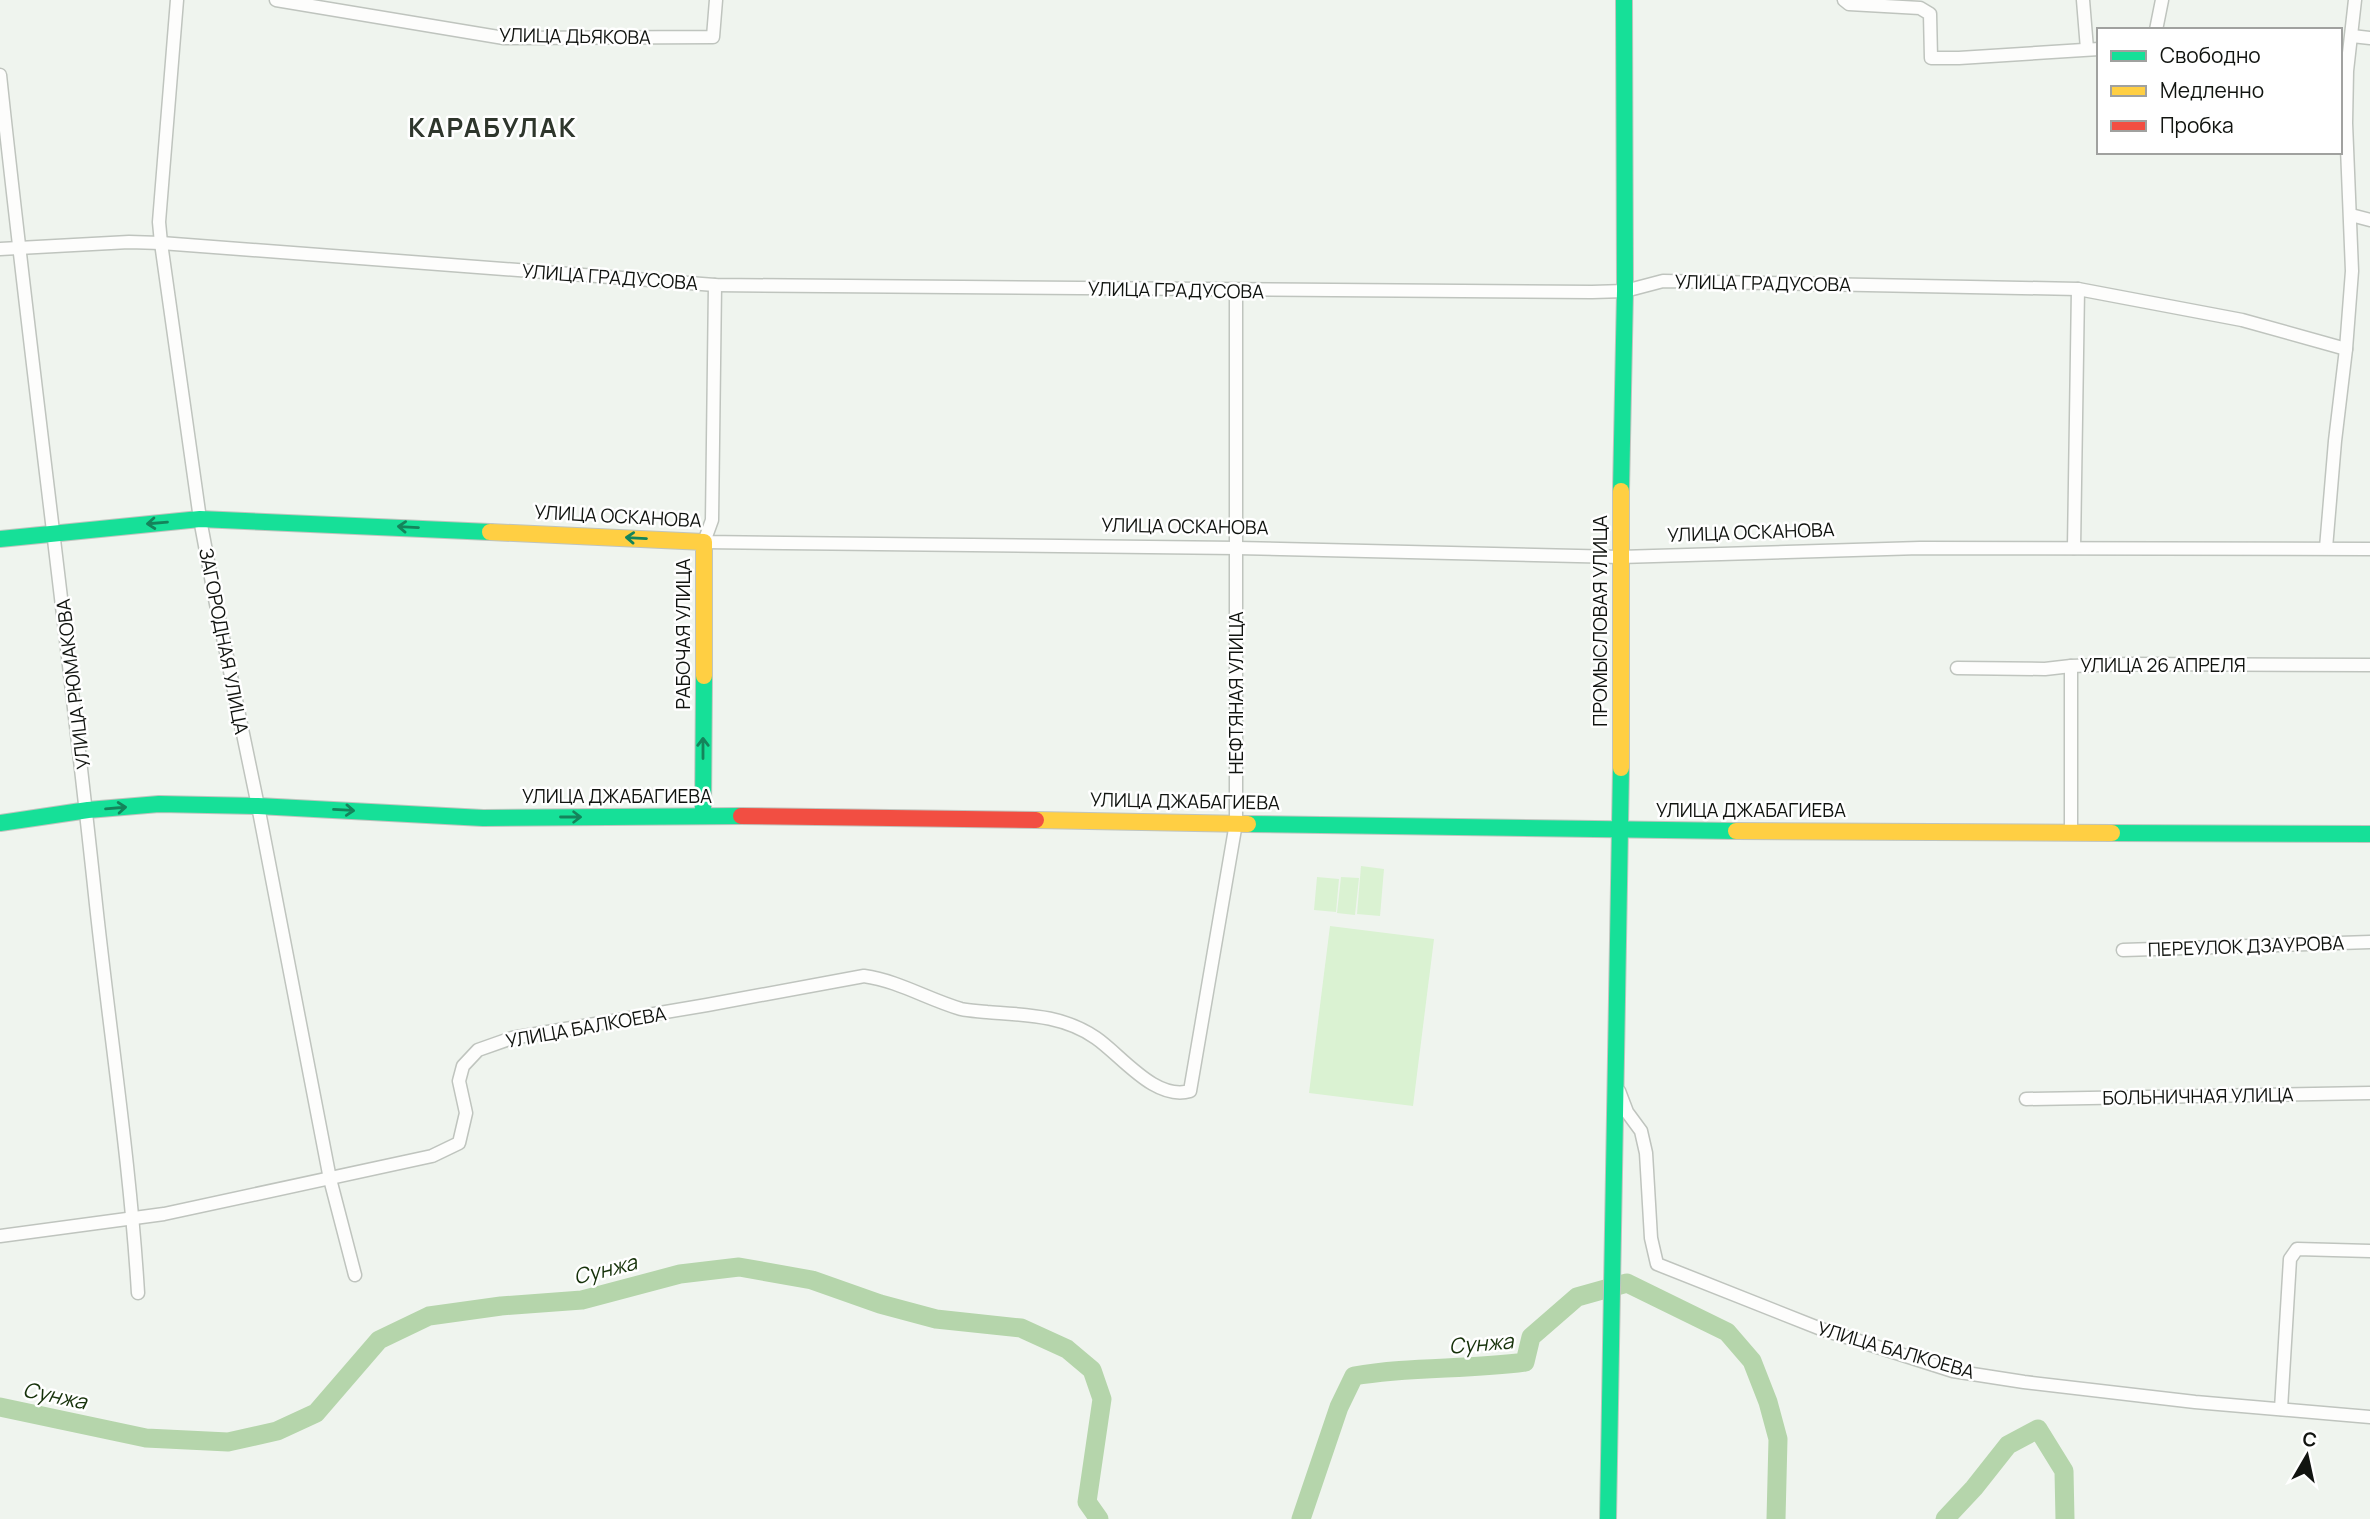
<svg xmlns="http://www.w3.org/2000/svg" width="2370" height="1519" font-family="Manrope,sans-serif">
<style>
.green{fill:#daf2d2}
.lines{fill:none;stroke-linecap:round;stroke-linejoin:round}
.river{stroke:#b5d5ab;stroke-width:19}
.street-casing{stroke:#bfc4be;stroke-width:15}
.fast-casing{stroke:#bfc4be;stroke-width:18}
.slow-casing{stroke:#bfc4be;stroke-width:18}
.jam-casing{stroke:#bfc4be;stroke-width:18}
.street{stroke:#fdfdfc;stroke-width:12}
.fast{stroke:#16e098;stroke-width:16}
.slow{stroke:#ffcf43;stroke-width:16}
.jam{stroke:#f24e42;stroke-width:16}
.oneway{stroke:#14845b}
.labels{text-anchor:middle;dominant-baseline:central;stroke-width:5;stroke-linejoin:round;paint-order:stroke}
.street-label{font-size:19px;fill:#111410;stroke:#fff}
.water-label{font-size:21px;font-style:italic;fill:#153109;stroke:#fff}
.district-label{font-size:26px;font-weight:bold;letter-spacing:2px;fill:#2e362c;stroke:#fff}
</style>
<rect width="100%" height="100%" fill="#eff4ee"/>
<!-- green -->
<g class="green">
<path d="M1361 866 1384 869 1380 916 1357 914Z"/>
<path d="M1317 877 1339 879 1336 912 1314 910Z"/>
<path d="M1341 877 1359 878 1355 915 1337 913Z"/>
<path d="M1330 926 1434 939 1413 1106 1309 1093Z"/>
</g>
<g class="lines">
<!-- river -->
<g class="river">
<path d="M0 1407 146 1438 228 1442 277 1431 316 1413 379 1340 429 1316 501 1306 582 1300 680 1274 739 1267 812 1280 880 1304 936 1319 1021 1328 1067 1349 1092 1370 1102 1399 1087 1502 1099 1519"/>
<path d="M1301 1519 1339 1407 1354 1376C1410 1366 1468 1370 1525 1362L1531 1337 1577 1297 1627 1283 1727 1332 1752 1361 1768 1402 1778 1439 1776 1519"/>
<path d="M1945 1519 1974 1488 2008 1445 2038 1429 2064 1471 2065 1519"/>
</g>
<defs>
<g id="street">
<path d="M177 0 159 222 161 243 200 519 215 599 258 806 330 1179 355 1275"/>
<path d="M276 0 504 38 713 37 716 0"/>
<path d="M1844 0 1849 4 1920 8 1930 14 1931 58H1959L2099 49"/>
<path d="M2083 0 2087 49"/>
<path d="M2156 30 2162 0"/>
<path d="M2352 36 2370 38"/>
<path d="M0 75C29 349 66 622 95 895 109 1028 130 1160 138 1293"/>
<path d="M2351 215 2370 220"/>
<path d="M0 249 129 242 161 243 715 285 1592 292 1625 291 1663 281 2078 289 2242 320 2346 349"/>
<path d="M715 285 712 520 704 542 1237 548 1620 557 1920 548 2370 549"/>
<path d="M2074 548 2078 289"/>
<path d="M2326 548 2335 441 2346 349 2352 271 2346 123 2347 71 2355 0"/>
<path d="M2071 666V833"/>
<path d="M1957 668 2045 669 2071 666 2128 664 2370 665"/>
<path d="M2123 950 2370 942"/>
<path d="M1619 1091 1627 1112 1641 1131 1646 1153 1651 1238 1657 1264 1821 1329 1953 1371 2024 1382 2195 1402 2370 1417"/>
<path d="M2026 1099 2370 1093"/>
<path d="M0 1236 164 1214 432 1156 459 1143 466 1113 459 1081 463 1066 478 1050 512 1038 707 1005 864 976C899 981 927 999 961 1009 969 1011 979 1011 987 1012 1026 1015 1063 1015 1096 1038 1122 1056 1155 1101 1190 1091L1236 823V291"/>
<path d="M2281 1409 2290 1259 2297 1249 2370 1251"/>
</g>
<g id="fast">
<path d="M1621 491 1625 291 1624 0"/>
<path d="M0 539 200 519 490 532"/>
<path d="M703 816 704 676"/>
<path d="M0 823 88 810 159 804 258 806 483 818 741 816"/>
<path d="M1248 824 1736 831"/>
<path d="M2112 833 2370 834"/>
<path d="M1608 1519 1621 768"/>
</g>
<g id="slow">
<path d="M490 532 704 542V676"/>
<path d="M1621 768V491"/>
<path d="M1036 820 1248 824"/>
<path d="M1736 831 2112 833"/>
</g>
<path id="jam" d="M741 816 1036 820"/>
</defs>
<!-- street casing -->
<use href="#street" class="street-casing"/>
<!-- fast casing -->
<use href="#fast" class="fast-casing"/>
<!-- slow casing -->
<use href="#slow" class="slow-casing"/>
<!-- jam casing -->
<use href="#jam" class="jam-casing"/>
<!-- street -->
<use href="#street" class="street"/>
<!-- fast -->
<use href="#fast" class="fast"/>
<!-- slow -->
<use href="#slow" class="slow"/>
<!-- jam -->
<use href="#jam" class="jam"/>
</g>
<!-- one-way arrows -->
<defs><path id="oneway-shaft" d="M-6 0H5M1.5-3L5.5 0L1.5 3" fill="none" stroke-width="1.6" stroke-linecap="round" stroke-linejoin="round" transform="scale(1.75)"/></defs>
<g class="oneway">
<use href="#oneway-shaft" transform="translate(157 523) rotate(175)"/>
<use href="#oneway-shaft" transform="translate(408 527) rotate(-177)"/>
<use href="#oneway-shaft" transform="translate(636 538) rotate(-177)"/>
<use href="#oneway-shaft" transform="translate(703 748) rotate(-90)"/>
<use href="#oneway-shaft" transform="translate(116 808) rotate(-5)"/>
<use href="#oneway-shaft" transform="translate(344 810) rotate(3)"/>
<use href="#oneway-shaft" transform="translate(571 817)"/>
</g>
<g class="labels">
<!-- street labels -->
<g class="street-label">
<text transform="translate(575 36) rotate(1)">УЛИЦА ДЬЯКОВА</text>
<text transform="translate(610 277) rotate(4)">УЛИЦА ГРАДУСОВА</text>
<text transform="translate(1763 283) rotate(1)">УЛИЦА ГРАДУСОВА</text>
<text transform="translate(1176 290) rotate(1)">УЛИЦА ГРАДУСОВА</text>
<text transform="translate(618 516) rotate(3)">УЛИЦА ОСКАНОВА</text>
<text transform="translate(1185 526) rotate(1)">УЛИЦА ОСКАНОВА</text>
<text transform="translate(1751 532) rotate(-2)">УЛИЦА ОСКАНОВА</text>
<text transform="translate(1600 621) rotate(-90)">ПРОМЫСЛОВАЯ УЛИЦА</text>
<text transform="translate(683 634) rotate(-90)">РАБОЧАЯ УЛИЦА</text>
<text transform="translate(224 641) rotate(79)">ЗАГОРОДНАЯ УЛИЦА</text>
<text x="2163" y="665">УЛИЦА 26 АПРЕЛЯ</text>
<text transform="translate(73 684) rotate(-97)">УЛИЦА РЮМАКОВА</text>
<text transform="translate(1236 693) rotate(-90)">НЕФТЯНАЯ УЛИЦА</text>
<text x="617" y="796">УЛИЦА ДЖАБАГИЕВА</text>
<text transform="translate(1185 801) rotate(1)">УЛИЦА ДЖАБАГИЕВА</text>
<text x="1751" y="810">УЛИЦА ДЖАБАГИЕВА</text>
<text transform="translate(2246 946) rotate(-2)">ПЕРЕУЛОК ДЗАУРОВА</text>
<text transform="translate(586 1027) rotate(-10)">УЛИЦА БАЛКОЕВА</text>
<text transform="translate(2198 1096) rotate(-1)">БОЛЬНИЧНАЯ УЛИЦА</text>
<text transform="translate(1896 1350) rotate(16)">УЛИЦА БАЛКОЕВА</text>
</g>
<!-- water labels -->
<g class="water-label">
<text transform="translate(605 1269) rotate(-14)">Сунжа</text>
<text transform="translate(1481 1343) rotate(-5)">Сунжа</text>
<text transform="translate(55 1395) rotate(12)">Сунжа</text>
</g>
<!-- district labels -->
<g class="district-label">
<text x="493" y="127">КАРАБУЛАК</text>
</g>
</g>
<!-- legend -->
<rect x="2097" y="28" width="245" height="126" fill="#ffffff" stroke="#a0a19f" stroke-width="2"/>
<rect x="2111" y="51" width="35" height="10" fill="#16e098" stroke="#a0a19f" stroke-width="2"/>
<text x="2160" y="63" font-size="21" fill="#111410">Свободно</text>
<rect x="2111" y="86" width="35" height="10" fill="#ffcf43" stroke="#a0a19f" stroke-width="2"/>
<text x="2160" y="98" font-size="21" fill="#111410">Медленно</text>
<rect x="2111" y="121" width="35" height="10" fill="#f24e42" stroke="#a0a19f" stroke-width="2"/>
<text x="2160" y="133" font-size="21" fill="#111410">Пробка</text>
<!-- north arrow -->
<g transform="translate(2307 1456) rotate(9)" stroke="#ffffff" stroke-width="5" paint-order="stroke">
<path d="M0-5L12 26L0 18L-12 26Z" fill="#111410"/>
<text y="-10" font-size="19" font-weight="bold" text-anchor="middle" fill="#111410">С</text>
</g>
</svg>
